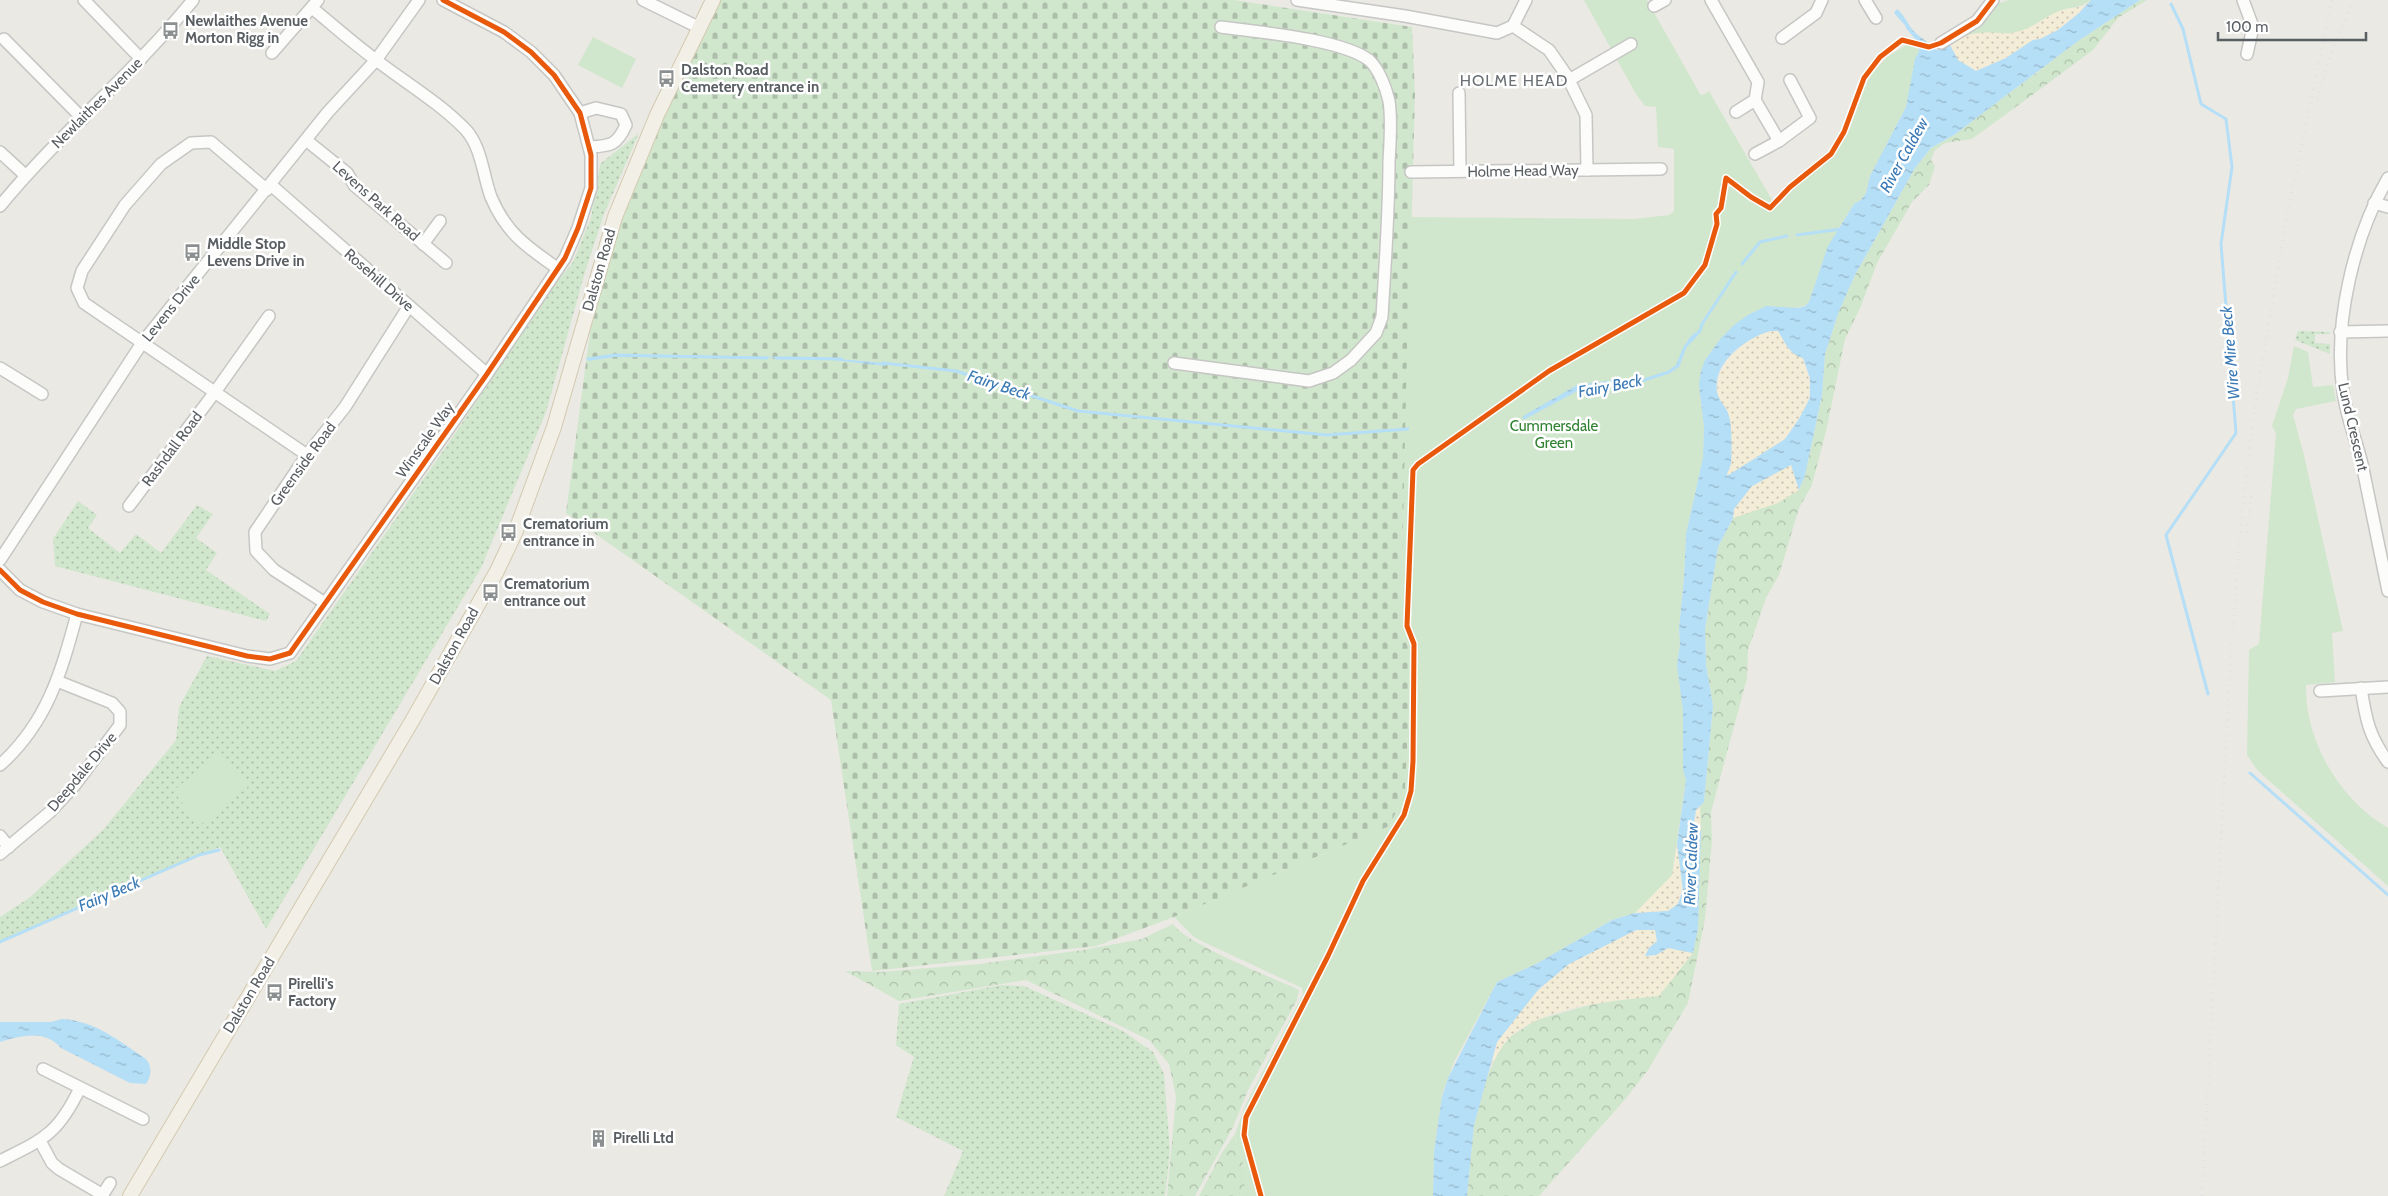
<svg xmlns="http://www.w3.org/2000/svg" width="2388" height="1196" font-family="Cabin,sans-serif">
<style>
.grass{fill:url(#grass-dots)}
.forest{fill:url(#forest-crowns)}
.sand{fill:url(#sand-dots)}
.cemetery{fill:url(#cemetery-stones)}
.green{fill:#d1e7cd}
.water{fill:url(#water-ripples);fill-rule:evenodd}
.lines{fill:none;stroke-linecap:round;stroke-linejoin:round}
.stream{stroke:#b5def7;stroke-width:3}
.minor-casing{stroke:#c6c6c4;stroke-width:14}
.major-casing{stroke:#d3c9b0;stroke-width:16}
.minor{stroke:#fcfcfb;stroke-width:11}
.major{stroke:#f2efe6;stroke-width:14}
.rail{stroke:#e2e2e1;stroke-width:3;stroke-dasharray:1 6;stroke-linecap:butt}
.cycleway-casing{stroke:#fff;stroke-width:8}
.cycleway{stroke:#e8590c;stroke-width:5}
.labels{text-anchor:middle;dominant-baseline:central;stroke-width:5;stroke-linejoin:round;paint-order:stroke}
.poi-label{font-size:15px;font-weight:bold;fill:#595e62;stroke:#fff;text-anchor:start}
.street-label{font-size:15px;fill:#595e62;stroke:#fff}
.park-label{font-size:15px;fill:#308231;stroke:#fff}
.neighbourhood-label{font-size:16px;letter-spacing:1px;fill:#6a7074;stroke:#fff}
.water-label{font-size:16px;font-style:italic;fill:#3979b5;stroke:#fff}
</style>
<defs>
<pattern id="grass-dots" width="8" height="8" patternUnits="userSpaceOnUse" patternTransform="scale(1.25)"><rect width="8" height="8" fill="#d1e7cd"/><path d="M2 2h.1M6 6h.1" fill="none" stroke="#adbeaa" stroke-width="1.8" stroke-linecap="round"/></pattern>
<pattern id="forest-crowns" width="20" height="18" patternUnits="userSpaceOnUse" patternTransform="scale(1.25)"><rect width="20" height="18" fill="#d1e7cd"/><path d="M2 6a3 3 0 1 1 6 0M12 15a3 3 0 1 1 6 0" fill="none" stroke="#adbeaa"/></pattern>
<pattern id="sand-dots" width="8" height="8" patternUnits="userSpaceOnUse" patternTransform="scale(1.25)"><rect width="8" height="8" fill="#f3ecd7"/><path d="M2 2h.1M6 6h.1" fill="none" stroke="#c8c2b2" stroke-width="1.8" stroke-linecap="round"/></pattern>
<pattern id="cemetery-stones" width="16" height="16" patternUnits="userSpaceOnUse" patternTransform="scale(1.25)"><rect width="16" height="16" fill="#d1e7cd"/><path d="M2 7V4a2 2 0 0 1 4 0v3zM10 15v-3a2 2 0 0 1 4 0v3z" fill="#adbeaa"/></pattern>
<pattern id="water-ripples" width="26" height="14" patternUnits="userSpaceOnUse" patternTransform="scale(1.25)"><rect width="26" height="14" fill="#b5def7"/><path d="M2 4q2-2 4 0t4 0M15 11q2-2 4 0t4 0" fill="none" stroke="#96b7cb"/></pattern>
</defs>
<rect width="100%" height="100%" fill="#eae9e3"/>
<!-- grass -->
<g class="grass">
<path d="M639 133 604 214 585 272 546 412 481 568 266 929 220 847 0 943V917L29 898 103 830 176 740 179 707 207 656 275 671 296 661 448 444 553 287 573 262 591 218 600 164Z"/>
<path d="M2298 331 2330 332V334H2315V343L2330 344V354L2295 340Z"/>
<path d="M78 501 97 515 88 528 120 553 136 534 161 553 197 505 213 514 196 538 217 553 206 570 270 614 266 621 55 566 53 539Z"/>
<path d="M1002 985 1024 986 1123 1031 1153 1052 1164 1074 1170 1151 1165 1196H944L963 1151 896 1117 914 1057 896 1045 899 1004Z"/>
</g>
<!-- forest -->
<g class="forest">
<path d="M2140 0H2147L2118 18 2093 50 2035 93 1972 139 1945 143 1935 150 1931 160 1935 166 1929 185 1912 202 1877 263 1861 306 1845 339 1827 427 1812 485 1799 508 1779 575 1766 598 1748 650 1747 678 1711 812 1712 840 1705 919 1688 1003 1648 1070 1622 1103 1539 1196H1467L1474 1125 1488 1074 1500 1049 1511 1036 1536 1020 1589 1005 1618 1000 1698 928 1700 805 1704 802 1713 706 1706 665 1705 629 1718 547 1733 518 1799 490 1805 475 1822 395 1825 354 1839 311 1855 275 1915 168 1931 148 1954 135 2078 41Z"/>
<path d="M1173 924C1186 944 1273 978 1299 990L1297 1000 1248 1090 1233 1127 1195 1196H1167L1176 1097 1169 1064 1149 1040 1026 980 899 1001 845 971 880 972 979 964 1083 950 1142 939Z"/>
<path d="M1235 1134 1236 1147 1248 1175 1241 1196H1199L1221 1154Z"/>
</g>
<!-- sand -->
<g class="sand">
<path d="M2084 6 2079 13 2058 30 2040 39 2033 40 2006 58 1976 71 1958 60 1949 43 1962 33 1965 36 1984 31 2011 33 2029 28 2058 11Z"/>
<path d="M1772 331H1778C1785 342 1789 354 1803 358 1817 397 1807 406 1785 439L1799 490 1778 503 1733 518 1734 509 1726 476 1732 460 1726 408 1718 398 1717 389 1720 372 1727 360 1740 347 1760 334Z"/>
<path d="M1700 805 1701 831 1694 823 1696 810Z"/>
<path d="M1677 844C1679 863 1691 905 1666 912 1657 914 1645 913 1635 913L1672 875Z"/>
<path d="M1636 930H1655L1657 941 1649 948 1646 956 1656 955 1668 948 1693 953 1659 996C1613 1001 1548 1005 1511 1036 1503 1044 1497 1055 1491 1065L1497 1042 1538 990 1569 964Z"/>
</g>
<!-- cemetery -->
<path class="cemetery" d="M718 0H1234L1412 27 1415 94 1401 615 1402 635 1412 654 1405 791 1390 826 1174 917 1096 946 872 971 831 700 566 513 598 272 615 217Z"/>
<!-- green -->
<g class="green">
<path d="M1584 0H1647L1700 94 1703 95 1709 91 1772 200 1798 185 1830 149 1861 96 1871 74 1887 57 1906 45 1919 49 1906 107 1870 176 1866 193 1861 200 1854 204 1837 231 1809 302C1800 312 1779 307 1766 306L1699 385 1704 427 1703 458 1686 534 1684 578 1679 629 1680 645 1677 665 1684 710 1686 780 1672 875 1635 913 1612 920 1536 964 1497 982 1454 1062 1443 1092 1434 1151 1433 1196H1241L1248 1175 1236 1147 1235 1134 1246 1104 1303 994 1302 988 1195 938 1174 917 1390 826 1405 791 1412 654 1402 635 1401 615 1410 217 1634 219 1669 215 1674 211V149L1658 147 1656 107 1645 106 1636 94Z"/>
<path d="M2091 0C2081 9 2071 6 2059 11 2042 18 2030 31 2010 33 1994 34 1981 30 1965 36L1962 33 1985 21 1990 6 2009 0Z"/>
<path d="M593 37 636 59 622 88 578 65Z"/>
<path d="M2294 346 2308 352 2313 387 2333 385 2336 401 2296 409 2293 415 2304 455 2343 631 2332 633 2335 682 2306 685C2305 741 2339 799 2388 828V886L2258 771 2247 755 2249 650 2259 644 2276 433 2272 426 2288 378Z"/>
<path d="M221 752 248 787 200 825 173 791Z"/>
</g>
<!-- water -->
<g class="water">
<path d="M2091 0H2140L2078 41 1954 135 1931 148 1915 168 1855 275 1839 311 1825 354 1822 395 1805 475 1799 490 1791 465 1752 486 1734 509 1733 518 1718 547 1705 629 1706 665 1713 706 1704 802 1696 810 1694 823 1701 831 1698 928 1693 953 1668 948 1656 955 1645 956 1649 948 1657 941 1655 930H1636L1569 964 1538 990 1497 1042 1474 1125 1467 1196H1433L1434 1151 1442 1097 1448 1078 1497 982 1536 964 1612 920 1635 913 1668 911 1678 904 1683 890 1677 844 1686 780 1683 769V711L1677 665 1680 645 1679 629 1684 578 1686 534 1703 458 1704 427 1699 385 1701 371 1705 360 1721 338 1734 325 1748 315 1766 306 1798 308 1805 306 1809 302 1828 246 1854 204 1861 200 1866 193 1870 176 1906 107 1915 59 1919 51 1918 40 1894 13 1897 9C1904 15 1907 22 1912 29 1918 37 1929 42 1937 50L1949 43 1958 60 1976 71 2006 58 2033 40 2040 39 2058 30 2079 13ZM1771 331H1778C1785 342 1789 354 1803 358L1810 378V398L1799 419 1785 439 1727 476C1727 471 1731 468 1731 462 1732 452 1732 426 1729 416 1727 407 1719 402 1717 392 1712 362 1747 337 1771 331Z"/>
<path d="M1699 329 1685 347 1678 365 1669 372 1632 384 1618 381 1580 388 1524 418 1523 416 1577 385 1623 379 1634 382 1668 371 1676 365 1682 350 1690 337Z"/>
<path d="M615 355 723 356V358L614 357 588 361 591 359Z"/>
<path d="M727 356 816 357 885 363 886 366 832 360Z"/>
<path d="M62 1019C96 1021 119 1041 146 1059 152 1067 152 1075 146 1084L130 1083 61 1048C44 1029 22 1036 0 1042V1022H51Z"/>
</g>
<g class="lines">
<!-- stream -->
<g class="stream">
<path d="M2171 4 2183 29 2201 104 2226 119 2232 167 2221 244 2236 433 2166 535 2208 694"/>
<path d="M1907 27 1918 40 1919 47"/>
<path d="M1797 235 1841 229"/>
<path d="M1742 264 1760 242 1787 236"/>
<path d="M776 358 842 359"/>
<path d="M588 359 615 355 767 358"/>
<path d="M883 363 956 371 1078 411 1327 435 1408 429"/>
<path d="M1524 418 1580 388 1618 381 1632 384 1669 372 1678 366 1685 347 1700 331 1702 324 1736 272"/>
<path d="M2250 773 2388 895"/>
<path d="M0 942 199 855 219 850"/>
</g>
<defs>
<g id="minor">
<path d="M84 0 141 59"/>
<path d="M643 0 700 28"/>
<path d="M1297 0 1405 16 1497 33 1513 26 1526 0"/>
<path d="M1711 0 1758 82 1755 100 1736 112"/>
<path d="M1865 0 1876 18"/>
<path d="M2243 0 2253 27 2247 54"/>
<path d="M1654 6 1665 0"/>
<path d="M312 8C333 25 354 44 376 60 406 83 440 103 466 130 482 148 483 176 491 197 506 233 527 247 557 268"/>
<path d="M1513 26 1549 50 1567 76 1586 115 1587 170"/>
<path d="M1782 38 1816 13 1822 0"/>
<path d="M4 39 83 119"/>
<path d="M1941 43 1977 21 1993 0"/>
<path d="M272 53 318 0"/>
<path d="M1569 80 1631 44"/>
<path d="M1459 93 1460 171"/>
<path d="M1755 100 1779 141"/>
<path d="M580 113 596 108 621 114 626 125C617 145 611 146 590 147"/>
<path d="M306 140 347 173 355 186 446 263"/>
<path d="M0 152 25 175"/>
<path d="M1755 154 1779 141 1810 118 1790 80"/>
<path d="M1411 172 1661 169"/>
<path d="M2388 178C2354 236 2333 324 2343 391 2346 416 2356 439 2362 464 2371 506 2379 549 2388 591"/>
<path d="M271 185 487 374"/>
<path d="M267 190 211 142 191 143 161 164 125 205 82 271 77 288 84 303 307 455"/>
<path d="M2374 203 2388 207"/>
<path d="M0 206C60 133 134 73 193 0"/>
<path d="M423 244 440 221"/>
<path d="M2340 332 2388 331"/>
<path d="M1174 363 1309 381 1333 373 1351 360 1376 333 1382 317C1385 265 1389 214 1389 162 1390 142 1392 120 1389 101 1386 88 1379 69 1369 60 1341 39 1257 32 1221 27"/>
<path d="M0 368 42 394"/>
<path d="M129 506 215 392 269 316"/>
<path d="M0 560 142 343 328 112 376 60 419 0"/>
<path d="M0 570 20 590 43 602 77 614 247 656 270 659 290 653 487 374 565 258 578 228 591 188V155L580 113 554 75 531 52 504 32 443 0"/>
<path d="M325 603 274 570 256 551 255 532 307 455 345 407 409 306"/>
<path d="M2361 688C2366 720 2369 736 2388 762"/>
<path d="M2320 691 2388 687"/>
<path d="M0 765C47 723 61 673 77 614"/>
<path d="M0 836 9 847"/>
<path d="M0 854 50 812 74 786 120 725V712L112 703 57 681"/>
<path d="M43 1069 143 1119"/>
<path d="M40 1141 52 1163 59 1169 103 1195"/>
<path d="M0 1161C44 1139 58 1134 80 1088"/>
<path d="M102 1196 110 1183"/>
</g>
<path id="major" d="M130 1196 412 721 497 571 515 533 554 427 615 217 657 115 713 0"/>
</defs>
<!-- minor casing -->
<use href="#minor" class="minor-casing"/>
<!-- major casing -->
<use href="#major" class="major-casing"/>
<!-- minor -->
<use href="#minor" class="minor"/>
<!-- major -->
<use href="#major" class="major"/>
<!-- rail -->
<g class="rail">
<path d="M2317 99 2332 51 2353 0"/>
<path d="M2247 532 2252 490"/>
<path d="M2202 1196 2231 650 2242 511 2256 400 2287 215 2332 0"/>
</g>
<defs>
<g id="cycleway">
<path d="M0 570 20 590 43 602 77 614 247 656 270 659 290 653 487 374 565 258 578 228 591 188V155L580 113 554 75 531 52 504 32 443 0"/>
<path d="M1261 1196 1244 1135 1246 1117 1328 956 1363 881 1404 815 1411 791 1413 761 1414 644 1407 626 1413 470 1418 464 1549 371 1684 293 1705 265 1717 224 1716 214 1721 208 1726 178 1751 197 1770 208 1790 187 1831 154 1844 132 1864 78 1880 57 1902 40 1929 47 1941 43 1977 21 1993 0"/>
</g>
</defs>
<!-- cycleway casing -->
<use href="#cycleway" class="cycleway-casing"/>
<!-- cycleway -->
<use href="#cycleway" class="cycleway"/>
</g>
<!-- icons -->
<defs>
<symbol id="bus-bare" viewBox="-9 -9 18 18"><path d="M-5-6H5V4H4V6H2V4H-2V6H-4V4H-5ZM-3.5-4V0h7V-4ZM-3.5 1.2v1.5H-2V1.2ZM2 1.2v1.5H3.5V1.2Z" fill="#8c8f8f" stroke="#fff" stroke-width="2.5" paint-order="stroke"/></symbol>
<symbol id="building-bare" viewBox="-9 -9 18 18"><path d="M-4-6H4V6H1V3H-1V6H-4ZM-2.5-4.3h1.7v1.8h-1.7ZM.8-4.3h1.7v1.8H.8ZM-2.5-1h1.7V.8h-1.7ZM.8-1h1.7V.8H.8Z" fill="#8c8f8f" stroke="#fff" stroke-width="2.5" paint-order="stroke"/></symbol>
</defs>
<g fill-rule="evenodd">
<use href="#bus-bare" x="158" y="18" width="25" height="25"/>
<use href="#bus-bare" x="654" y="66" width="25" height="25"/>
<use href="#bus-bare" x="180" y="240" width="25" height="25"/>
<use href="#bus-bare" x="496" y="520" width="25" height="25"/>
<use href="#bus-bare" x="478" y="580" width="25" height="25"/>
<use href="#bus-bare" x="262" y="980" width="25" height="25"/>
<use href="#building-bare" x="586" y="1126" width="25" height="25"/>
</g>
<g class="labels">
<!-- poi labels -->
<g class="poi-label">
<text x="185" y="21">Newlaithes Avenue<tspan x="185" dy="17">Morton Rigg in</tspan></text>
<text x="681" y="70">Dalston Road<tspan x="681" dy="17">Cemetery entrance in</tspan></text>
<text x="207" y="244">Middle Stop<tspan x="207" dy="17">Levens Drive in</tspan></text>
<text x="523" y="524">Crematorium<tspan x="523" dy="17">entrance in</tspan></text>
<text x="504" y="584">Crematorium<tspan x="504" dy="17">entrance out</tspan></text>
<text x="288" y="984">Pirelli's<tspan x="288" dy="17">Factory</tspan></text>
<text x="613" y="1138">Pirelli Ltd</text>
</g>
<!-- street labels -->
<g class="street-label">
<text transform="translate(97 103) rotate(-45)">Newlaithes Avenue</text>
<text transform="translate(1523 171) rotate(-1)">Holme Head Way</text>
<text transform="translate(376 201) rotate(42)">Levens Park Road</text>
<text transform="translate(599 270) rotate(-74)">Dalston Road</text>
<text transform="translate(379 280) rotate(41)">Rosehill Drive</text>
<text transform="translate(171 308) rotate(-51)">Levens Drive</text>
<text transform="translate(2353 427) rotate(77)">Lund Crescent</text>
<text transform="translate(425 440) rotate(-55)">Winscale Way</text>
<text transform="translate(172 449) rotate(-53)">Rashdall Road</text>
<text transform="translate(303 464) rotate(-54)">Greenside Road</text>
<text transform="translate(454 646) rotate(-61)">Dalston Road</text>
<text transform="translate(82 772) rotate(-50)">Deepdale Drive</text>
<text transform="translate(249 995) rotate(-59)">Dalston Road</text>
</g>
<!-- park labels -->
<g class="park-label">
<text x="1554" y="426">Cummersdale<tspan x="1554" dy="17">Green</tspan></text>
</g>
<!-- neighbourhood labels -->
<g class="neighbourhood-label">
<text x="1514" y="80">HOLME HEAD</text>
</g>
<!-- water labels -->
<g class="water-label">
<text transform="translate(1904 155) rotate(-61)">River Caldew</text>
<text transform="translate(2230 353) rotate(-95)">Wire Mire Beck</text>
<text transform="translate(999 385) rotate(18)">Fairy Beck</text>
<text transform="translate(1610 386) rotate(-11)">Fairy Beck</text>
<text transform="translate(1691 864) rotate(-88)">River Caldew</text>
<text transform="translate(109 894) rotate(-23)">Fairy Beck</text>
</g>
</g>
<!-- scale -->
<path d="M2218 32v8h148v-8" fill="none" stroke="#595e62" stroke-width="2.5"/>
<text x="2226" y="32" font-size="15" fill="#595e62" stroke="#ffffff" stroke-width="4" paint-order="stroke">100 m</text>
</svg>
